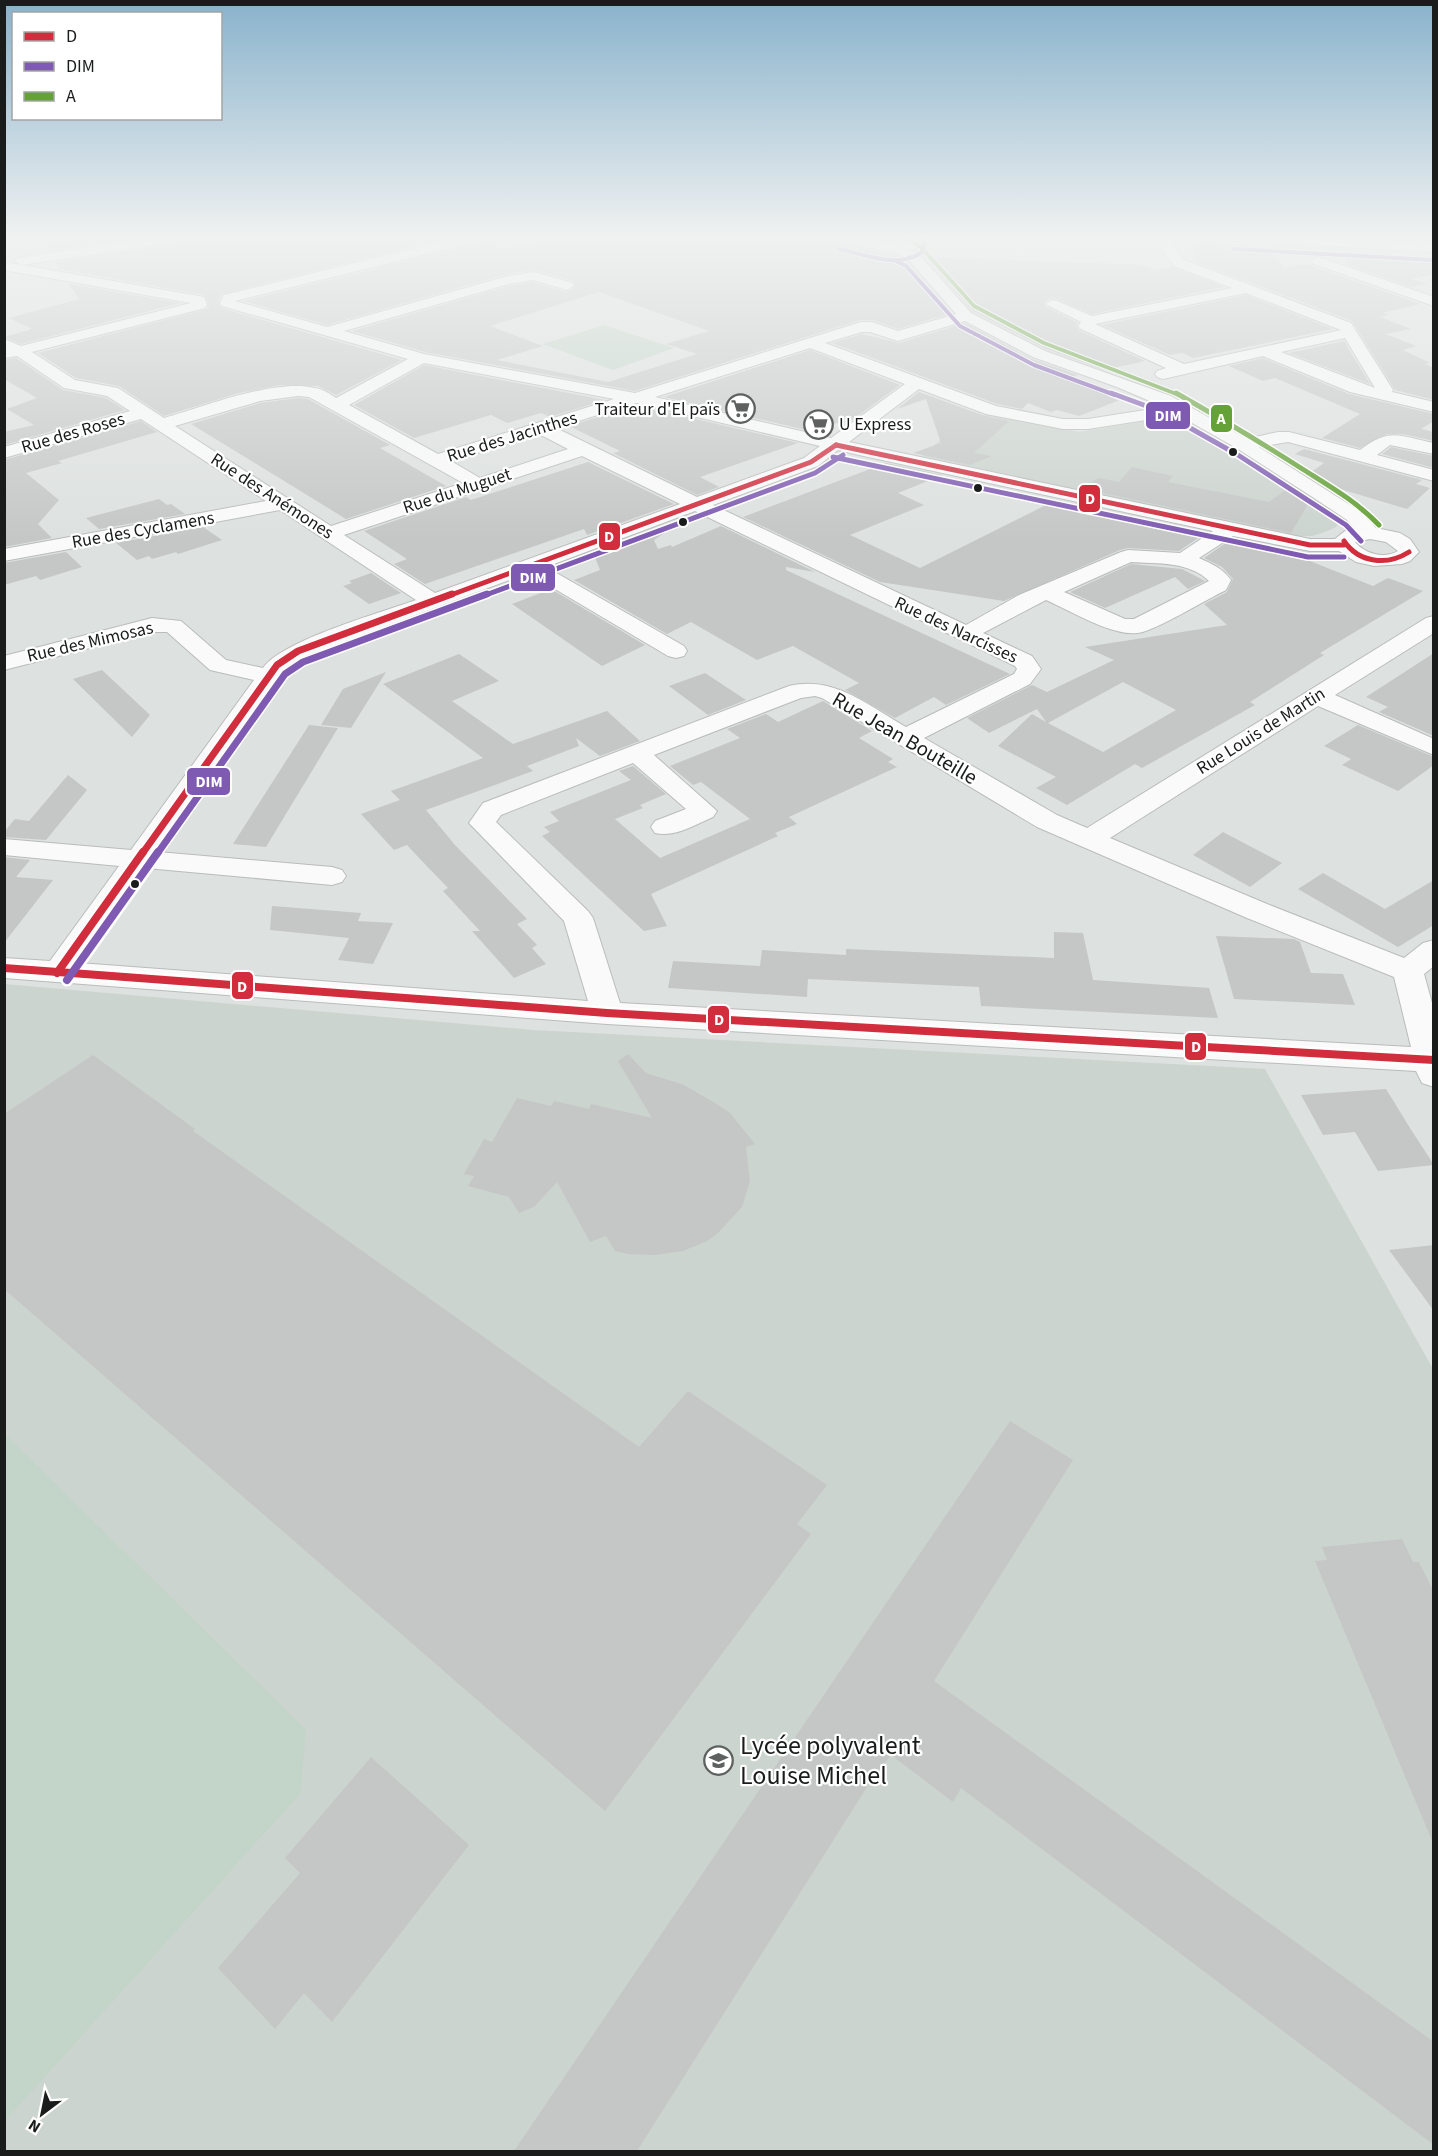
<svg xmlns="http://www.w3.org/2000/svg" width="1438" height="2156" font-family="'Source Sans 3',sans-serif">
<style>
.built{fill:#ccd4cf}
.green{fill:#c3d4c8}
.building{fill:#c5c7c7;fill-rule:evenodd}
.lines{fill:none;stroke-linecap:round;stroke-linejoin:round}
.minor-casing{stroke:#b9bcba;stroke-width:2}
.minor{fill:#fafafa;fill-rule:evenodd}
.bus-1-far2-casing{stroke:#fff;stroke-width:8}
.bus-1-far1-casing{stroke:#fff;stroke-width:10}
.bus-1-casing{stroke:#fff;stroke-width:13}
.bus-2-far3-casing{stroke:#fff;stroke-width:6}
.bus-2-far2-casing{stroke:#fff;stroke-width:8}
.bus-2-far1-casing{stroke:#fff;stroke-width:10}
.bus-2-casing{stroke:#fff;stroke-width:13}
.bus-3-far1-casing{stroke:#fff;stroke-width:6}
.bus-3-casing{stroke:#fff;stroke-width:8}
.bus-1-far2{stroke:#d12d3d;stroke-width:5}
.bus-1-far1{stroke:#d12d3d;stroke-width:7}
.bus-1{stroke:#d12d3d;stroke-width:8}
.bus-2-far3{stroke:#7e5ab2;stroke-width:4}
.bus-2-far2{stroke:#7e5ab2;stroke-width:5}
.bus-2-far1{stroke:#7e5ab2;stroke-width:7}
.bus-2{stroke:#7e5ab2;stroke-width:8}
.bus-3-far1{stroke:#64a137;stroke-width:4}
.bus-3{stroke:#64a137;stroke-width:5}
.bus-dot{fill:#1a1c1b;stroke:#fff;stroke-width:2}
.labels{text-anchor:middle;dominant-baseline:central;stroke-width:4.5;stroke-linejoin:round;paint-order:stroke}
.far-poi-label{font-size:18px;fill:#1a1c1b;stroke:#fff;text-anchor:end}
.far-street-label{font-size:18px;fill:#1a1c1b;stroke:#fff}
.street-label{font-size:21px;fill:#1a1c1b;stroke:#fff}
.near-poi-label{font-size:26px;fill:#1a1c1b;stroke:#fff;text-anchor:start}
.line-badge{stroke:#fff;stroke-width:2}
.badge-label{font-size:16px;text-anchor:middle;font-weight:bold;fill:#fff}
</style>
<rect width="100%" height="100%" fill="#dde1df"/>
<!-- built -->
<g class="built">
<path d="M986 414 1079 432 1170 417 1184 419 1334 511 1342 520 1336 527 1325 532 1312 536H1294L922 456 961 422Z"/>
<path d="M4 984 533 1030 1265 1069 1433 1369V2151H5Z"/>
</g>
<!-- green -->
<g class="green">
<path d="M604 325 674 348 613 370 543 344Z"/>
<path d="M5 1434 306 1730 300 1794 5 2121Z"/>
</g>
<!-- building -->
<g class="building">
<path d="M83 237H139L48 251 42 242Z"/>
<path d="M191 237H451L222 294 218 302 221 308 402 360 336 395 318 386 280 385 239 393 164 416 119 386 76 378 38 353 207 309 209 304 204 295 60 269 55 262 183 243Z"/>
<path d="M486 237H496L497 249 579 237H824L839 243 895 255 907 261 952 313 898 329 873 320H860L635 391 425 352 352 331 509 286 533 282 566 292 576 287 573 281 535 270 507 274 327 325 244 301 484 242ZM599 292 709 331 666 344 697 354 608 382 497 360 543 346 490 326Z"/>
<path d="M1194 242 1269 248 1274 258H1278L1283 268 1306 264 1420 304 1382 313 1389 315 1380 317 1411 329 1385 334 1416 346 1403 350 1430 363 1425 364 1434 368V400L1395 390 1352 321 1198 263 1192 248H1196Z"/>
<path d="M1343 252 1434 258V274L1412 279 1427 284 1412 287 1348 265Z"/>
<path d="M931 257 1142 265 1156 270 1172 267 1224 287 1092 314 1057 299 1051 298 1044 302V306L1078 323 1076 326 1080 331 1145 361 1104 370 1046 349 972 311 930 263Z"/>
<path d="M69 284 180 303 21 344 4 337 32 329 9 318 79 299Z"/>
<path d="M1246 295 1333 329 1193 358 1183 353 1170 355 1102 325Z"/>
<path d="M965 323 1032 359 1078 375 1071 377 1110 390 1106 392 1125 398 1079 416 1057 410 1051 412 1028 403 1022 409 997 404 832 343 862 334 899 343Z"/>
<path d="M1344 341 1370 384 1289 353Z"/>
<path d="M810 350 900 385 844 426 836 423 815 432 664 397Z"/>
<path d="M16 358 63 390 106 398 125 410 4 445V432L34 425 7 409 37 398 4 379V360Z"/>
<path d="M1263 358 1349 394 1434 414V421L1421 429 1434 432V441L1403 434H1387L1360 448 1322 438 1360 414 1275 378 1263 381 1229 366Z"/>
<path d="M424 365 605 400 550 417 541 413 507 423 491 415 414 438 354 405Z"/>
<path d="M919 392 985 416 1009 421 974 453 992 456 970 465 913 453 941 443 926 399 897 409Z"/>
<path d="M298 398 308 399 390 445 380 448 446 486 346 519 191 424 260 403Z"/>
<path d="M637 405 798 443 700 477 719 487 697 495 613 453 620 451 569 426Z"/>
<path d="M141 421 157 432 58 461 62 463 26 473 59 500 38 524 52 538 4 547V460Z"/>
<path d="M1391 447 1434 456V468L1382 454Z"/>
<path d="M1304 449 1422 480 1416 484 1430 488 1407 509 1320 483 1307 475 1324 463 1295 454Z"/>
<path d="M588 462 674 504 587 535 584 529 425 584 394 564 407 559 364 531 466 497 471 500Z"/>
<path d="M886 463 943 475 898 493 924 505 850 535 920 568 1056 500 1207 532 1179 551 1128 548 1120 550 1004 601 880 582 743 517Z"/>
<path d="M1132 467 1173 476 1168 482 1269 502 1291 486 1311 499 1291 533 1079 488 1099 478 1119 482Z"/>
<path d="M159 499 167 505 171 504 185 514 99 529 86 518Z"/>
<path d="M691 515 654 540 658 549 671 545 672 547 721 526 815 572 786 567V570L1010 674 946 705 934 697 895 718 845 690 859 683 793 646 757 660 691 622 667 634 574 580 600 570 593 552Z"/>
<path d="M203 527 222 540 178 554 176 552 152 559 149 556 137 560 116 543Z"/>
<path d="M1233 538 1283 548 1282 550 1373 586 1388 578 1423 591 1320 653 1324 655 1250 702 1255 705 1142 768 1135 764 1067 805 1036 788 1056 777 998 746 1032 714 1046 722 1037 709 989 733 967 718 1032 685 1047 692 1114 660 1085 647 1227 625 1204 604 1227 592 1233 579 1222 567 1204 558ZM1123 682 1176 710 1103 752 1048 723Z"/>
<path d="M66 552 82 567 40 580 36 576 4 585V563Z"/>
<path d="M1131 564 1182 569 1205 581 1188 589 1175 577 1105 608 1070 592Z"/>
<path d="M371 573 401 593 369 604 343 586 352 583 349 581Z"/>
<path d="M551 589 645 645 602 666 512 604Z"/>
<path d="M1434 653V736L1379 712 1388 707 1366 697Z"/>
<path d="M459 654 499 681 452 701 513 744 607 711 640 741 600 756 576 738 579 746 527 766 533 771 426 810 455 845 527 919 517 924 537 945 532 948 546 964 514 978 472 931H480L443 891 448 888 420 859 407 845 394 850 361 814 400 800 391 791 483 758 383 684Z"/>
<path d="M102 670 150 715 132 737 73 679Z"/>
<path d="M386 672 351 728 321 725 343 689Z"/>
<path d="M705 673 746 700 708 715 669 686Z"/>
<path d="M823 701 872 731 859 738 893 759 888 762 897 767 789 817 797 824 775 833 778 836 651 894 667 926 644 931 542 836 550 832 544 827 559 821 550 812 631 780 619 771 633 766 666 794 640 805 643 808 615 819 660 858 750 819 701 782 693 785 670 766 740 738 727 729 766 714 778 722Z"/>
<path d="M309 725 338 728 266 847 233 844Z"/>
<path d="M1358 725 1434 757V765L1398 791 1342 765 1351 759 1324 746Z"/>
<path d="M68 775 87 790 46 840 4 837V832L15 819 29 821Z"/>
<path d="M1223 832 1282 863 1250 887 1193 855Z"/>
<path d="M4 857 30 860 16 877 53 880 4 943Z"/>
<path d="M1323 873 1385 909 1434 880V925L1398 947 1298 889Z"/>
<path d="M272 906 361 913 358 921 393 923 373 964 338 960 349 938 270 930Z"/>
<path d="M1054 932 1083 933 1093 980 1209 988 1218 1018 981 1006 979 987 808 979 807 997 668 988 673 961 760 966 762 950 846 955V949L1054 958Z"/>
<path d="M1216 936 1294 939 1300 942 1311 973 1343 974 1355 1005 1234 999Z"/>
<path d="M628 1054 646 1073 684 1085 720 1106 730 1113 755 1144 746 1147 750 1181 742 1207 718 1233 707 1241 683 1251 655 1255 628 1254 615 1251 606 1236 590 1242 557 1182 534 1207 519 1213 509 1197 468 1186 474 1176 464 1174 484 1139 492 1142 517 1098 551 1106 554 1101 589 1109 591 1104 652 1118 618 1061Z"/>
<path d="M93 1055 195 1129 193 1131 639 1447 688 1391 827 1485 797 1524 811 1534 605 1811 4 1289V1114Z"/>
<path d="M1386 1089 1410 1128 1434 1165 1378 1171 1355 1132 1323 1135 1301 1095Z"/>
<path d="M1434 1245V1311L1389 1250Z"/>
<path d="M1010 1421 1073 1460 934 1681 1434 2042V2145L961 1788 953 1802 891 1755 874 1776 637 2151H514Z"/>
<path d="M1402 1539 1413 1562H1419L1434 1592 1433 1843 1315 1561 1327 1560 1322 1547Z"/>
<path d="M371 1757 469 1845 332 2022 304 1993 275 2029 218 1968 300 1873 285 1858Z"/>
</g>
<g class="lines">
<defs>
<g id="minor">
<path d="M155 237H189L183 241 22 265 204 297 207 305 205 308 32 352 75 380 118 388 164 418C204 407 275 378 315 388 323 389 330 394 336 398L408 359 222 306 220 303 224 295 461 237H484L483 240 235 301 327 327 508 276 534 272 572 283 574 286 567 290 533 280 509 284 344 331 424 354 635 393 861 322H872L898 331 956 314 908 259 896 253 839 241 833 237H865L888 244H903L899 239 901 237H950L944 241 918 244 917 248 911 250 918 253 971 313 1045 351 1171 396 1247 439 1278 432H1289L1360 450C1390 427 1399 436 1434 443V454L1390 445 1377 455 1434 470V481L1288 442 1259 447 1361 512 1376 528 1400 533 1410 539 1419 552 1410 561 1402 564 1374 566 1356 562 1339 551H1310L1233 536 1199 558C1212 564 1222 568 1231 580L1226 590C1207 599 1155 631 1138 633 1111 636 1071 611 1046 600L983 633 1032 656 1041 669 1030 684 924 738 1057 815 1087 828 1426 618 1434 616V633L1335 695 1434 739V755L1318 706 1110 838 1267 904 1404 958 1423 943 1434 940V966L1424 974 1434 1010V1087L1422 1083 1416 1071 607 1024 4 978V958L50 961 119 866 4 855V839L131 850 254 680 210 670 167 632H152L4 670V656L152 618 181 621 226 660 263 668C283 640 380 613 416 600L280 510 4 561V549L266 501 141 419 4 458V447L130 411 107 396 64 388 17 356 4 358V339L21 346 191 303 4 270V262L21 265 15 261 17 258ZM965 321 1033 357 1117 387 1164 407 1088 419H1063L996 406 825 343 862 332H870L898 341ZM810 348 905 384 831 438 655 397ZM424 363 614 399 438 454 349 405ZM919 389 986 414 1063 429H1088L1178 415 1238 449 1314 498 1347 520 1355 529 1345 531 1335 539H1310L849 442ZM298 396 309 397 463 483 331 526 175 426 260 401ZM636 403H637L820 446 804 458 697 497 556 428ZM539 434 568 449 480 478 451 461ZM838 450 859 455 1213 531 1180 553 1128 550 1121 552 1019 595 966 625 713 505 818 466ZM582 456 680 504 435 593 344 535ZM695 511 1015 666 1017 669 1014 674 906 727C869 706 834 675 789 686L483 803 469 823 564 921 588 1001 79 963 146 868 332 885 342 882 346 876 342 870 332 867 158 852 285 670 306 656 528 573 668 656 676 658 684 656 687 651 684 646 546 567ZM1370 539 1386 542 1398 551C1384 559 1365 554 1355 542ZM1131 562C1157 564 1189 561 1209 581L1134 619H1125L1064 592ZM815 696 822 698 1037 827 1247 918 1394 977 1411 1047 620 1003 593 918 588 911 496 822 501 815 633 763 686 809 655 821 651 827 655 833C675 838 696 824 713 817L717 811 654 755 801 698Z"/>
<path d="M1154 237H1167L1184 260 1351 323 1393 390 1392 392 1434 402V412L1350 392 1263 356 1163 379 1157 377 1155 374 1157 371 1166 368 1081 329 1078 326 1081 322 1045 304 1052 300 1057 301 1092 316 1232 288 1174 266ZM1246 293 1341 330 1184 364 1095 324ZM1345 338 1375 388 1281 352Z"/>
<path d="M1229 237H1309L1434 244V252L1235 241Z"/>
<path d="M1319 257 1434 297V306L1314 264 1312 261 1314 258Z"/>
</g>
</defs>
<!-- minor casing -->
<use href="#minor" class="minor-casing"/>
<!-- minor -->
<use href="#minor" class="minor"/>
<defs>
<g id="bus-1-far2">
<path d="M836 445 1310 545H1344"/>
<path d="M1344 541C1359 563 1387 566 1409 552"/>
<path d="M448 596 811 462 836 445"/>
</g>
<path id="bus-1-far1" d="M142 854 277 665 298 651 452 594"/>
<g id="bus-1">
<path d="M4 968 607 1013 1434 1060"/>
<path d="M57 973 143 852"/>
</g>
<g id="bus-2-far3">
<path d="M838 249C866 254 894 269 921 253L924 245 921 237"/>
<path d="M1234 249 1433 260"/>
<path d="M894 260 906 266 960 326 1034 365 1115 395"/>
</g>
<g id="bus-2-far2">
<path d="M1111 393 1160 411 1238 455 1346 525 1361 541"/>
<path d="M833 457 1308 557H1344"/>
<path d="M483 596 815 473 843 455"/>
</g>
<path id="bus-2-far1" d="M157 854 285 674 303 662 487 594"/>
<path id="bus-2" d="M67 980 158 852"/>
<path id="bus-3-far1" d="M904 238 921 247 974 306 1044 343 1179 395"/>
<path id="bus-3" d="M1176 393C1220 418 1262 443 1304 470 1331 487 1357 502 1379 525"/>
</defs>
<!-- bus-1-far2 casing -->
<use href="#bus-1-far2" class="bus-1-far2-casing"/>
<!-- bus-1-far1 casing -->
<use href="#bus-1-far1" class="bus-1-far1-casing"/>
<!-- bus-1 casing -->
<use href="#bus-1" class="bus-1-casing"/>
<!-- bus-2-far3 casing -->
<use href="#bus-2-far3" class="bus-2-far3-casing"/>
<!-- bus-2-far2 casing -->
<use href="#bus-2-far2" class="bus-2-far2-casing"/>
<!-- bus-2-far1 casing -->
<use href="#bus-2-far1" class="bus-2-far1-casing"/>
<!-- bus-2 casing -->
<use href="#bus-2" class="bus-2-casing"/>
<!-- bus-3-far1 casing -->
<use href="#bus-3-far1" class="bus-3-far1-casing"/>
<!-- bus-3 casing -->
<use href="#bus-3" class="bus-3-casing"/>
<!-- bus-1-far2 -->
<use href="#bus-1-far2" class="bus-1-far2"/>
<!-- bus-1-far1 -->
<use href="#bus-1-far1" class="bus-1-far1"/>
<!-- bus-1 -->
<use href="#bus-1" class="bus-1"/>
<!-- bus-2-far3 -->
<use href="#bus-2-far3" class="bus-2-far3"/>
<!-- bus-2-far2 -->
<use href="#bus-2-far2" class="bus-2-far2"/>
<!-- bus-2-far1 -->
<use href="#bus-2-far1" class="bus-2-far1"/>
<!-- bus-2 -->
<use href="#bus-2" class="bus-2"/>
<!-- bus-3-far1 -->
<use href="#bus-3-far1" class="bus-3-far1"/>
<!-- bus-3 -->
<use href="#bus-3" class="bus-3"/>
</g>
<!-- sky -->
<linearGradient id="sky" x2="0" y2="1"><stop stop-color="#89b2cc"/><stop offset="0.44" stop-color="#f0f2f1"/><stop offset="1" stop-color="#f0f2f1" stop-opacity="0"/></linearGradient>
<rect width="1438" height="539" fill="url(#sky)"/>
<!-- icons -->
<defs>
<symbol id="supermarket-ring" viewBox="-11 -11 22 22"><circle r="9.5" fill="#fff" stroke="#5e6160" stroke-width="1.5"/><path d="M-6-5.5h2.5l.6 2H6L4.5 2H-2.5L-4.4-4H-6ZM-1.5 3.2a1.3 1.3 0 1 0 .1 0ZM3 3.2a1.3 1.3 0 1 0 .1 0Z" fill="#5e6160"/></symbol>
<symbol id="school-ring" viewBox="-11 -11 22 22"><circle r="9.5" fill="#fff" stroke="#5e6160" stroke-width="1.5"/><path d="M0-5L7-2L0 1L-7-2ZM-4 1L0 2.5L4 1V4Q0 6-4 4Z" fill="#5e6160"/></symbol>
</defs>
<g fill-rule="evenodd">
<use href="#supermarket-ring" x="724" y="392" width="33" height="33"/>
<use href="#supermarket-ring" x="802" y="408" width="33" height="33"/>
<use href="#school-ring" x="702" y="1744" width="33" height="33"/>
</g>
<!-- markers -->
<g class="bus-dot">
<circle cx="1233" cy="452" r="5"/>
<circle cx="978" cy="488" r="5"/>
<circle cx="683" cy="522" r="5"/>
<circle cx="135" cy="884" r="5"/>
</g>
<g class="labels">
<!-- far-poi labels -->
<g class="far-poi-label">
<text x="720" y="409">Traiteur d'El païs</text>
<text x="839" y="424" text-anchor="start">U Express</text>
</g>
<!-- far-street labels -->
<g class="far-street-label">
<text transform="translate(73 433) rotate(-16)">Rue des Roses</text>
<text transform="translate(512 437) rotate(-17)">Rue des Jacinthes</text>
<text transform="translate(457 491) rotate(-18)">Rue du Muguet</text>
<text transform="translate(272 496) rotate(33)">Rue des Anémones</text>
<text transform="translate(143 530) rotate(-10)">Rue des Cyclamens</text>
<text transform="translate(956 630) rotate(25)">Rue des Narcisses</text>
<text transform="translate(90 642) rotate(-13)">Rue des Mimosas</text>
<text transform="translate(1261 731) rotate(-32)">Rue Louis de Martin</text>
</g>
<!-- street labels -->
<g class="street-label">
<text transform="translate(905 738) rotate(30)">Rue Jean Bouteille</text>
</g>
<!-- near-poi labels -->
<g class="near-poi-label">
<text x="740" y="1745">Lycée polyvalent<tspan x="740" dy="30">Louise Michel</tspan></text>
</g>
</g>
<g class="line-badge">
<rect x="1145" y="401" width="46" height="29" rx="6" fill="#7e5ab2"/>
<rect x="1210" y="404" width="23" height="29" rx="6" fill="#64a137"/>
<rect x="1078" y="484" width="23" height="29" rx="6" fill="#d12d3d"/>
<rect x="598" y="522" width="23" height="29" rx="6" fill="#d12d3d"/>
<rect x="510" y="563" width="46" height="29" rx="6" fill="#7e5ab2"/>
<rect x="186" y="767" width="45" height="29" rx="6" fill="#7e5ab2"/>
<rect x="231" y="971" width="23" height="29" rx="6" fill="#d12d3d"/>
<rect x="707" y="1005" width="23" height="29" rx="6" fill="#d12d3d"/>
<rect x="1184" y="1032" width="23" height="29" rx="6" fill="#d12d3d"/>
</g>
<g class="badge-label">
<text x="1168" y="421">DIM</text>
<text x="1221" y="424">A</text>
<text x="1090" y="504">D</text>
<text x="609" y="542">D</text>
<text x="533" y="583">DIM</text>
<text x="209" y="787">DIM</text>
<text x="242" y="992">D</text>
<text x="719" y="1025">D</text>
<text x="1196" y="1052">D</text>
</g>
<!-- border -->
<rect width="1438" height="2156" fill="none" stroke="#1a1c1b" stroke-width="12"/>
<!-- legend -->
<rect x="12" y="12" width="210" height="108" fill="#ffffff" stroke="#a3a4a4" stroke-width="1.5"/>
<rect x="24" y="32" width="30" height="9" fill="#d12d3d" stroke="#a3a4a4" stroke-width="1.5"/>
<text x="66" y="42" font-size="18" fill="#1a1c1b">D</text>
<rect x="24" y="62" width="30" height="9" fill="#7e5ab2" stroke="#a3a4a4" stroke-width="1.5"/>
<text x="66" y="72" font-size="18" fill="#1a1c1b">DIM</text>
<rect x="24" y="92" width="30" height="9" fill="#64a137" stroke="#a3a4a4" stroke-width="1.5"/>
<text x="66" y="102" font-size="18" fill="#1a1c1b">A</text>
<!-- north arrow -->
<g transform="translate(42 2114) rotate(212)" stroke="#ffffff" stroke-width="4.5" paint-order="stroke">
<path d="M0-4.5L10 22L0 15L-10 22Z" fill="#1a1c1b"/>
<text y="-9" font-size="16" font-weight="bold" text-anchor="middle" fill="#1a1c1b">N</text>
</g>
</svg>
